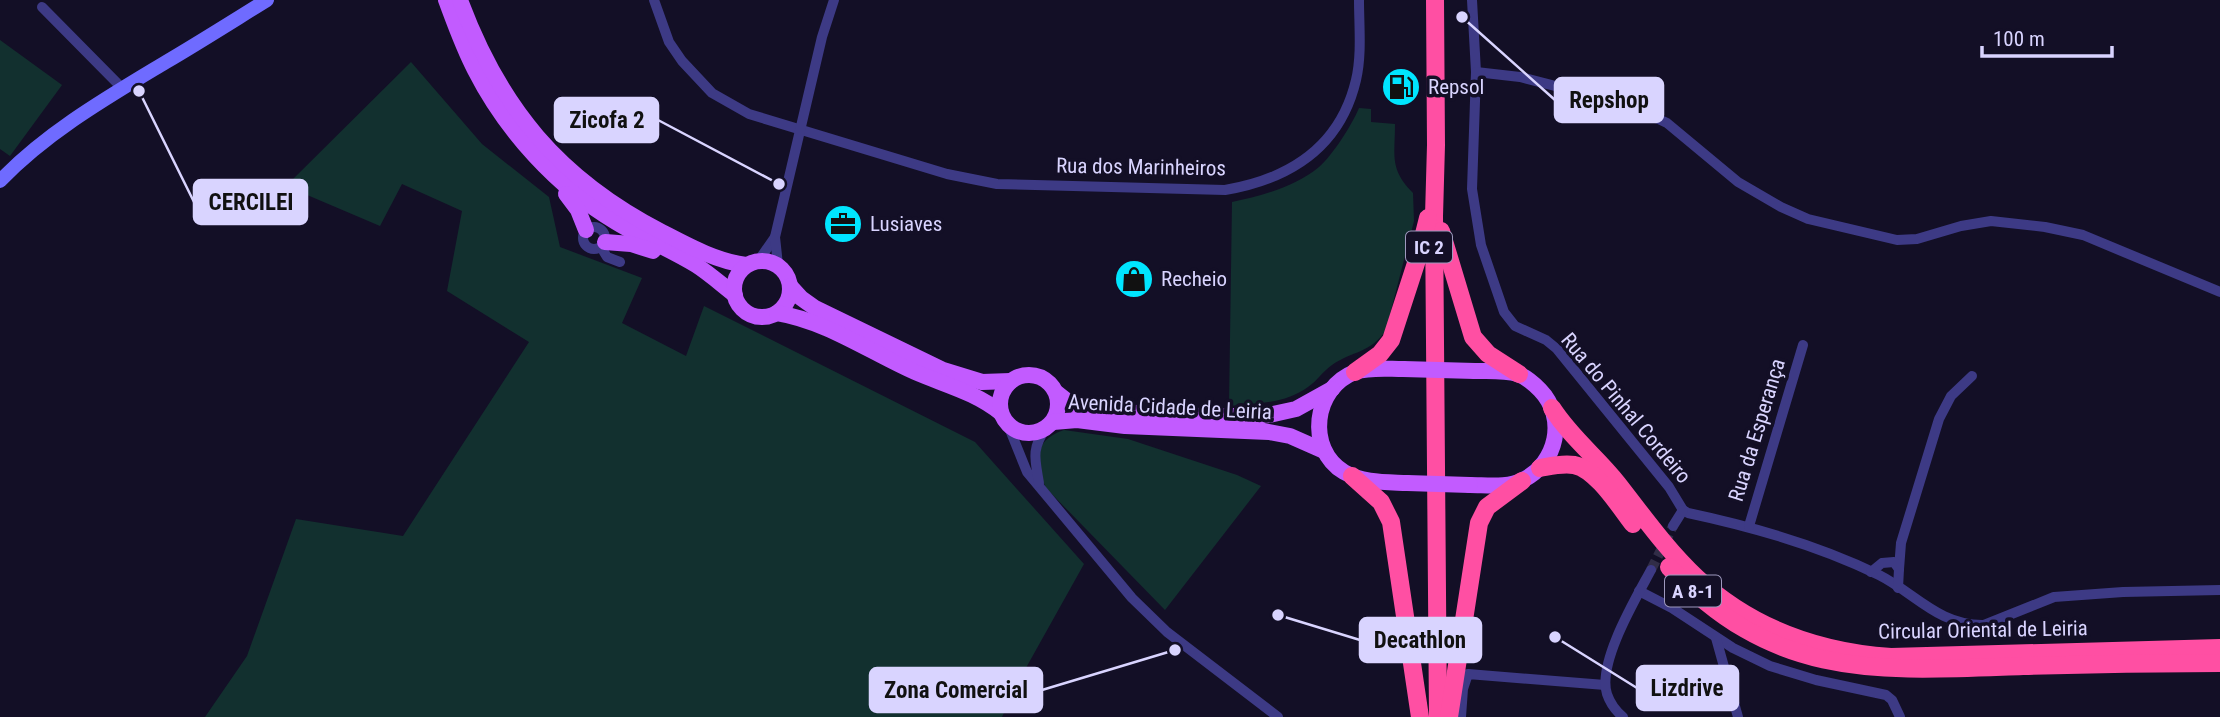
<svg xmlns="http://www.w3.org/2000/svg" width="2220" height="717" font-family="'Roboto Condensed',sans-serif">
<style>
.green{fill:#12302f}
.lines{fill:none;stroke-linecap:round;stroke-linejoin:round}
.street-tunnel{stroke:#312d47;stroke-width:10;stroke-dasharray:10 5;stroke-linecap:butt}
.street{stroke:#3d3a85;stroke-width:10}
.secondary{stroke:#6f6bff;stroke-width:14}
.primary{stroke:#c25bff;stroke-width:16}
.highway{stroke:#ff4fa3;stroke-width:18}
.primary-bridge{stroke:#c25bff;stroke-width:16}
.labels{text-anchor:middle;dominant-baseline:central;stroke-width:7;stroke-linejoin:round;paint-order:stroke}
.shield{fill:#130f26;stroke:#9e99be;stroke-width:2}
.shield-label{font-size:19px;font-weight:bold;fill:#d9d4ff}
.poi-label{font-size:21px;fill:#d9d4ff;stroke:#130f26;text-anchor:start}
.street-label{font-size:21px;fill:#d9d4ff;stroke:#130f26}
.leader{fill:none;stroke:#d9d4ff;stroke-width:2.5}
.callout-dot{fill:#d9d4ff;stroke:#130f26;stroke-width:2.5}
.callout{fill:#d9d4ff;stroke:#d9d4ff;stroke-width:2.5}
.callout-label{font-size:23px;text-anchor:middle;font-weight:bold;fill:#111}
</style>
<rect width="100%" height="100%" fill="#130f26"/>
<!-- green -->
<g class="green">
<path d="M0 40 62 85 10 156 0 149Z"/>
<path d="M411 62 482 144 549 197 560 247 642 278 622 323 686 356 704 306 975 442 1084 564 1022 675 1002 717H205L247 656 296 519 403 536 529 342 447 291 462 211 402 184 380 226 286 186Z"/>
<path d="M1359 108 1371 109V122L1395 124C1395 156 1389 169 1413 193L1414 221 1386 330C1371 353 1352 351 1332 365 1323 371 1317 381 1308 387 1285 404 1257 403 1229 406L1232 202C1261 196 1295 187 1319 167 1332 156 1352 125 1359 108Z"/>
<path d="M1064 430 1128 439 1237 475 1261 486 1165 610 1046 488C1034 463 1033 440 1064 430Z"/>
</g>
<g class="lines">
<!-- street-tunnel -->
<path class="street-tunnel" d="M1651 570 1673 526"/>
<!-- street -->
<g class="street">
<path d="M654 0 669 42 682 61 712 93 749 114 947 174 997 184 1225 190C1289 179 1340 148 1356 80 1362 55 1359 26 1359 0"/>
<path d="M1472 0 1476 72 1472 189 1481 245 1504 312 1515 326 1546 340 1557 349 1669 487 1683 510 1688 513C1754 527 1818 545 1879 575 1915 593 1939 626 1984 625L2054 597 2123 592 2220 590"/>
<path d="M42 7 122 88"/>
<path d="M1476 72 1520 77 1610 100 1650 115 1667 123 1738 182 1781 207 1808 219 1897 240 1917 239 1961 226 1991 221 2045 227 2083 235 2220 292"/>
<circle cx="594" cy="238" r="11"/>
<path d="M601 247 607 257 620 262"/>
<path d="M759 260 775 237"/>
<path d="M778 265 775 237 822 37 834 0"/>
<path d="M1008 425 1027 472 1132 598 1167 632 1278 717"/>
<path d="M1039 483C1035 459 1031 449 1046 428"/>
<path d="M1673 526 1683 510"/>
<path d="M1749 526 1803 345"/>
<path d="M1899 569 1901 543 1939 419 1951 396 1972 376"/>
<path d="M1871 572 1882 563 1894 562 1899 569 1898 588"/>
<path d="M1639 591 1672 608 1733 648 1770 666 1816 680 1886 695 1892 700 1900 717"/>
<path d="M1716 638 1738 717"/>
<path d="M1461 717 1463 689 1468 674 1605 685"/>
<path d="M1623 717C1616 711 1610 703 1607 694 1597 663 1636 598 1651 570"/>
</g>
<!-- secondary -->
<path class="secondary" d="M0 181C47 132 108 97 166 62 200 42 233 21 267 0"/>
<!-- primary -->
<g class="primary">
<path d="M446 0C455 24 463 47 475 70 506 131 557 187 616 222 642 238 670 249 696 265 710 274 722 285 735 295"/>
<path d="M460 0C500 108 559 179 662 232 689 246 716 261 746 265"/>
<path d="M566 194 578 210 586 230"/>
<path d="M605 242 631 244 653 251"/>
<circle cx="762" cy="289" r="28"/>
<path d="M790 286 801 298 815 308 943 370 982 382 1011 381"/>
<path d="M777 313C826 321 870 352 915 372 945 385 975 392 1001 413"/>
<path d="M1403 369C1387 369 1369 367 1355 372 1313 388 1306 449 1344 472 1363 483 1385 482 1407 483"/>
<circle cx="1029" cy="404" r="29"/>
<path d="M1057 393 1071 404 1080 407 1117 412 1201 416H1264L1296 409 1332 389"/>
<path d="M1053 422 1077 420 1125 426 1269 432 1290 436 1324 451"/>
<path d="M1470 485C1487 485 1508 488 1523 480 1557 463 1567 418 1540 390 1534 384 1526 377 1518 374 1505 370 1489 371 1475 371"/>
</g>
<!-- highway -->
<g class="highway">
<path d="M1435 0 1436 145 1434 216 1438 717"/>
<path d="M1441 231 1473 337 1488 354 1519 374"/>
<path d="M1355 372 1380 354 1391 340 1419 254 1428 218"/>
<path d="M1552 408C1572 439 1596 456 1618 484 1643 516 1667 550 1697 578 1751 628 1819 652 1891 657L2220 648"/>
<path d="M1540 468C1551 466 1562 463 1574 465 1596 469 1619 506 1633 524"/>
<path d="M1352 476 1381 502 1391 522 1420 717"/>
<path d="M1669 567C1775 681 1880 671 2023 666 2089 664 2154 663 2220 663"/>
<path d="M1449 717 1479 523 1487 507 1522 481"/>
</g>
<!-- primary-bridge -->
<g class="primary-bridge">
<path d="M1403 369 1475 371"/>
<path d="M1407 483 1470 485"/>
</g>
</g>
<!-- icons -->
<defs>
<symbol id="fuel-disc" viewBox="-11 -11 22 22"><circle r="9.5" fill="#00e5ff" stroke="#130f26"/><path d="M-5.5-6h7V0h2V4h1.3V-2.5L3-4.5l.8-.8L6-3V5H2.5V1h-1V6h-7ZM-4.2-4.7v3.2H.2V-4.7Z" fill="#111"/></symbol>
<symbol id="office-disc" viewBox="-11 -11 22 22"><circle r="9.5" fill="#00e5ff" stroke="#130f26"/><path d="M-6-3h4V-5.5h4V-3h4V5H-6ZM-1-4.5V-3h2v-1.5ZM-6 0V1H6V0Z" fill="#111"/></symbol>
<symbol id="shop-disc" viewBox="-11 -11 22 22"><circle r="9.5" fill="#00e5ff" stroke="#130f26"/><path d="M-5-2.5h2.3a2.7 3.5 0 0 1 5.4 0H5L5.5 6h-11ZM-1.5-2.5h3a1.5 2.3 0 0 0-3 0Z" fill="#111"/></symbol>
</defs>
<g fill-rule="evenodd">
<use href="#fuel-disc" x="1379" y="65" width="44" height="44"/>
<use href="#office-disc" x="821" y="202" width="44" height="44"/>
<use href="#shop-disc" x="1112" y="257" width="44" height="44"/>
</g>
<g class="labels">
<!-- shield labels -->
<g class="shield">
<rect x="1406" y="231.5" width="46" height="31" rx="5"/>
<rect x="1665" y="575.5" width="56" height="31" rx="5"/>
</g>
<g class="shield-label">
<text x="1429" y="247">IC 2</text>
<text x="1693" y="591">A 8-1</text>
</g>
<!-- poi labels -->
<g class="poi-label">
<text x="1428" y="87">Repsol</text>
<text x="870" y="224">Lusiaves</text>
<text x="1161" y="279">Recheio</text>
</g>
<!-- street labels -->
<g class="street-label">
<text transform="translate(1141 167) rotate(1)">Rua dos Marinheiros</text>
<text transform="translate(1170 407) rotate(3)">Avenida Cidade de Leiria</text>
<text transform="translate(1626 408) rotate(50)">Rua do Pinhal Cordeiro</text>
<text transform="translate(1757 430) rotate(-73)">Rua da Esperança</text>
<text transform="translate(1983 630) rotate(-1)">Circular Oriental de Leiria</text>
</g>
</g>
<!-- callouts -->
<path class="leader" d="M1462 17L1555 100M779 184L658 120M139 91L194 202M1278 615L1360 640M1555 637L1637 688M1175 650L1042 690"/>
<g class="callout-dot">
<circle cx="1462" cy="17" r="7"/>
<circle cx="779" cy="184" r="7"/>
<circle cx="139" cy="91" r="7"/>
<circle cx="1278" cy="615" r="7"/>
<circle cx="1555" cy="637" r="7"/>
<circle cx="1175" cy="650" r="7"/>
</g>
<g class="callout">
<rect x="1555" y="78" width="108" height="44" rx="7"/>
<rect x="555" y="98" width="103" height="44" rx="7"/>
<rect x="194" y="180" width="113" height="44" rx="7"/>
<rect x="1360" y="618" width="121" height="44" rx="7"/>
<rect x="1637" y="666" width="101" height="44" rx="7"/>
<rect x="870" y="668" width="172" height="44" rx="7"/>
</g>
<g class="callout-label">
<text x="1609" y="108">Repshop</text>
<text x="607" y="128">Zicofa 2</text>
<text x="251" y="210">CERCILEI</text>
<text x="1420" y="648">Decathlon</text>
<text x="1687" y="696">Lizdrive</text>
<text x="956" y="698">Zona Comercial</text>
</g>
<!-- scale -->
<path d="M1982 46v10h130v-10" fill="none" stroke="#d9d4ff" stroke-width="3.5"/>
<text x="1993" y="46" font-size="21" fill="#d9d4ff" stroke="#130f26" stroke-width="5" paint-order="stroke">100 m</text>
</svg>
